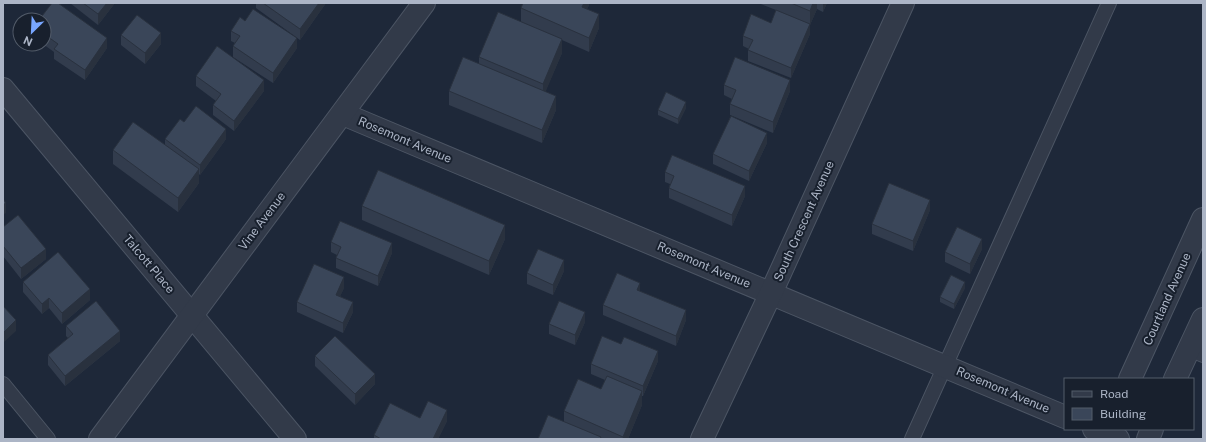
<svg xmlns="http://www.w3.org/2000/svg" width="1206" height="442" font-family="'Public Sans',sans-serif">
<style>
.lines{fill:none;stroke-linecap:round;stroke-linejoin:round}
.service-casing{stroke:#4c5564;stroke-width:16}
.minor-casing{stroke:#4c5564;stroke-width:24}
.service{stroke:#323a49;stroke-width:14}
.minor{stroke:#323a49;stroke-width:22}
.wall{fill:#323c4d}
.shaded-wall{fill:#29313e}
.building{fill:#3a4659;stroke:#29313e}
.labels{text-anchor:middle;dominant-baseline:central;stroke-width:4;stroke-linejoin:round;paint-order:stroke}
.street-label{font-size:12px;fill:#acb5c6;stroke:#18202d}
</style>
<rect width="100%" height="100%" fill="#1e2839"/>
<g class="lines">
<defs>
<g id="service">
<path d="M1189 349 1203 355"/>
<path d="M3 384 48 439"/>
<path d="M912 439 1109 3"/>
</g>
<g id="minor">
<path d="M3 89 295 439"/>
<path d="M343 114 1065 417"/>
<path d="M1130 379 1203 219"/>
<path d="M1175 379 1203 319"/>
<path d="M1094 429 1118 439"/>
<path d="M100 439 424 3"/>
<path d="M702 439 771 293 903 3"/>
<path d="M1148 439 1152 429"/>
</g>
</defs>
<!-- service casing -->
<use href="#service" class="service-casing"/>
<!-- minor casing -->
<use href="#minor" class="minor-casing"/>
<!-- service -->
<use href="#service" class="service"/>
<!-- minor -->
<use href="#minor" class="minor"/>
</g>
<!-- wall -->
<g class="wall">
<path d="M70 3H115L98 25Z"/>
<path d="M256 3H326L300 40 256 8Z"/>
<path d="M589 3V5L587 9 599 28 589 52 562 40V53L545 92 556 110 542 143 449 105V91L479 64V57L521 21V8Z"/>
<path d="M758 3H827L823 12 817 9 810 25V34L791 78 748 61V50L749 49 743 46V36L771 23 776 10Z"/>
<path d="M44 20 107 48 85 80 54 59V52L43 44H44Z"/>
<path d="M245 21 297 48 273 83 233 57V46L235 43 231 41V31Z"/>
<path d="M121 35 161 44 145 64 121 45Z"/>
<path d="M196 76 264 91 234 131 213 115V105L216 101 196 86Z"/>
<path d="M724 85 790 91 773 133 730 115V104L732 99 724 95Z"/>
<path d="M686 108 678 124 658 115V110Z"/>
<path d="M184 122 226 139 200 175 199 174V183L178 212 113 164V150L165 145V139Z"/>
<path d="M767 143 749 181 713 164V154Z"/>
<path d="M665 172 745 196 732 226 669 198V188L670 184 665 182Z"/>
<path d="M362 206 505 239 489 275 362 220Z"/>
<path d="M930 210 913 251 872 234V224Z"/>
<path d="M3 227 46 259 21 279 3 256Z"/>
<path d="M331 242 392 253 378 286 336 268V258L337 255 331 252Z"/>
<path d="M982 249 970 274 945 262V252Z"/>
<path d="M564 271 553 295 527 284V273Z"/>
<path d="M23 282 90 300 62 324 49 308 42 314 23 292Z"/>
<path d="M344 288 340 296 353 312 343 333 297 312V302Z"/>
<path d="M965 288 954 309 940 302V297Z"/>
<path d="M640 291 686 320 676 346 603 315V305Z"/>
<path d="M585 322 575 345 549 334V324Z"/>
<path d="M66 326 120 341 65 386 48 365V355L68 338 66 336Z"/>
<path d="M315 356 375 384 355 405 315 366Z"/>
<path d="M658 361 643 396H642V405L628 439H538L564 422V411L601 389 605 380 591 374V364Z"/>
<path d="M420 418 447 421 438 439H374V435Z"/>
</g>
<!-- shaded-wall -->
<g class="shaded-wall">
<path d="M107 3H115L98 25V14Z"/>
<path d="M319 3H326L300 40V29Z"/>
<path d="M584 3H589V5L582 21V7Z"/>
<path d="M813 3H817V9L810 25V11Z"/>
<path d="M823 3H827L823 12Z"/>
<path d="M599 14V28L589 52V38Z"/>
<path d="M810 24V34L791 78V68Z"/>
<path d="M161 33V44L145 64V53Z"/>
<path d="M107 38V48L85 80V70Z"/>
<path d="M297 38V48L273 83V73Z"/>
<path d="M562 39V53L543 98V84Z"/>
<path d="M264 80V91L234 131V121Z"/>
<path d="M790 80V91L773 133V122Z"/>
<path d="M556 96V110L542 143V130Z"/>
<path d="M686 102V108L678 124V119Z"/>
<path d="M226 129V139L200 175V165Z"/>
<path d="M767 133V143L749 181V171Z"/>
<path d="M199 169V183L178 212V198Z"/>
<path d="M745 186V196L732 226V215Z"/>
<path d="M930 200V210L913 251V241Z"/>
<path d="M6 203V213L3 215V205Z"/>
<path d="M505 225V239L489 275V261Z"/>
<path d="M982 239V249L970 274V264Z"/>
<path d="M392 243V253L378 286V276Z"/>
<path d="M46 249V259L21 279V268Z"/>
<path d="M564 260V271L553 295V285Z"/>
<path d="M344 277V288L336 305V295Z"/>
<path d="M965 282V288L954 309V304Z"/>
<path d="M640 283V293L637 290Z"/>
<path d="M90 289V300L62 324V313Z"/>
<path d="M49 298V308L42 314V304Z"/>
<path d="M353 302V312L343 333V323Z"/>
<path d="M686 310V320L676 346V336Z"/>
<path d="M585 312V322L575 345V335Z"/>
<path d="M16 320V331L3 343V333Z"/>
<path d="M120 331V341L65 386V376Z"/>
<path d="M658 351V361L643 396V386Z"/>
<path d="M375 374V384L355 405V394Z"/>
<path d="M642 391V405L628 439H623V437Z"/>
<path d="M447 410V421L438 439H433Z"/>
</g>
<!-- building -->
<g class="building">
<path d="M52 3H58L107 38 85 70 54 49 58 44 44 34V20H39Z"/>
<path d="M83 3H107L98 14Z"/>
<path d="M263 3H319L300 29Z"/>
<path d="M523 3H584L582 7 599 14 589 38 521 8Z"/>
<path d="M791 3H813L810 11Z"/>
<path d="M253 9 297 38 273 73 233 46 240 36 231 31 240 17 245 21Z"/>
<path d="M776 10 810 24 791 68 748 50 753 40 743 36 751 14 771 23Z"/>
<path d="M498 12 562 39 543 84 479 57Z"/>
<path d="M137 15 161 33 145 53 121 35Z"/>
<path d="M217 46 264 80 234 121 213 105 221 94 196 76Z"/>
<path d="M463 57 556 96 542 130 449 91Z"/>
<path d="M735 57 790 80 773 122 730 104 736 90 724 85Z"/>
<path d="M666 92 686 102 678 119 658 110Z"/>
<path d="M196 106 226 129 200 165 165 139 180 119 184 122Z"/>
<path d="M731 116 767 133 749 171 713 154Z"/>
<path d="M133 122 199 169 178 198 113 150Z"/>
<path d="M672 155 745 186 732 215 669 188 674 176 665 172Z"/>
<path d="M378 170 505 225 489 261 362 206Z"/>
<path d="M889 183 930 200 913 241 872 224Z"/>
<path d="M3 199 6 203 3 205Z"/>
<path d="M18 215 46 249 21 268 3 246V227Z"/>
<path d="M340 221 392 243 378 276 336 258 341 247 331 242Z"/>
<path d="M957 227 982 239 970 264 945 252Z"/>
<path d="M538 249 564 260 553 285 527 273Z"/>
<path d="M58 252 90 289 62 313 49 298 42 304 23 282Z"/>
<path d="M314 264 344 277 336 295 353 302 343 323 297 302Z"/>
<path d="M617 273 640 283 637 290 686 310 676 336 603 305Z"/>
<path d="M951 275 965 282 954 304 940 297Z"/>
<path d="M96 301 120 331 65 376 48 355 73 334 66 326Z"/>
<path d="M559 301 585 312 575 335 549 324Z"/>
<path d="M3 306 16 320 3 333Z"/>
<path d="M335 336 375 374 355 394 315 356Z"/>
<path d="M602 336 621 344 624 337 658 351 643 386 591 364Z"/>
<path d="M607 376 642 391 623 437 564 411 578 379 601 389Z"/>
<path d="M428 401 447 410 433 439H381L374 435 390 403 420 418Z"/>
<path d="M548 415 601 437 600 439H538Z"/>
</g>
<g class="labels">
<!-- street labels -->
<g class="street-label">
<text transform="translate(405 140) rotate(23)">Rosemont Avenue</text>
<text transform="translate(262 221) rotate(-53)">Vine Avenue</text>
<text transform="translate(804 221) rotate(-66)">South Crescent Avenue</text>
<text transform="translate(149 264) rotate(50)">Talcott Place</text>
<text transform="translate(704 265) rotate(23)">Rosemont Avenue</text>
<text transform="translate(1167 299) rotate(-66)">Courtland Avenue</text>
<text transform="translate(1003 390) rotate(23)">Rosemont Avenue</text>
</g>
</g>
<!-- border -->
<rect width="1206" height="442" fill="none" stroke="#acb5c6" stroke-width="8"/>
<!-- legend -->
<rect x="1064" y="378" width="130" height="52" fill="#18202d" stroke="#535c6a"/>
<rect x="1072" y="391" width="20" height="6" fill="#323a49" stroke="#535c6a"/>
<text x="1100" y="398" font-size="12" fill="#acb5c6">Road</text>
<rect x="1072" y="408" width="20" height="12" fill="#3a4659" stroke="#535c6a"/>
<text x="1100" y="418" font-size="12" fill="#acb5c6">Building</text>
<!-- north arrow -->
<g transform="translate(32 32) rotate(204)"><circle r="19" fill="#18202d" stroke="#535c6a"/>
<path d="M0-3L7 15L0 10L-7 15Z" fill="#78a6ff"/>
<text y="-6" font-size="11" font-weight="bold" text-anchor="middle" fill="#acb5c6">N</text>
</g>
</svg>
